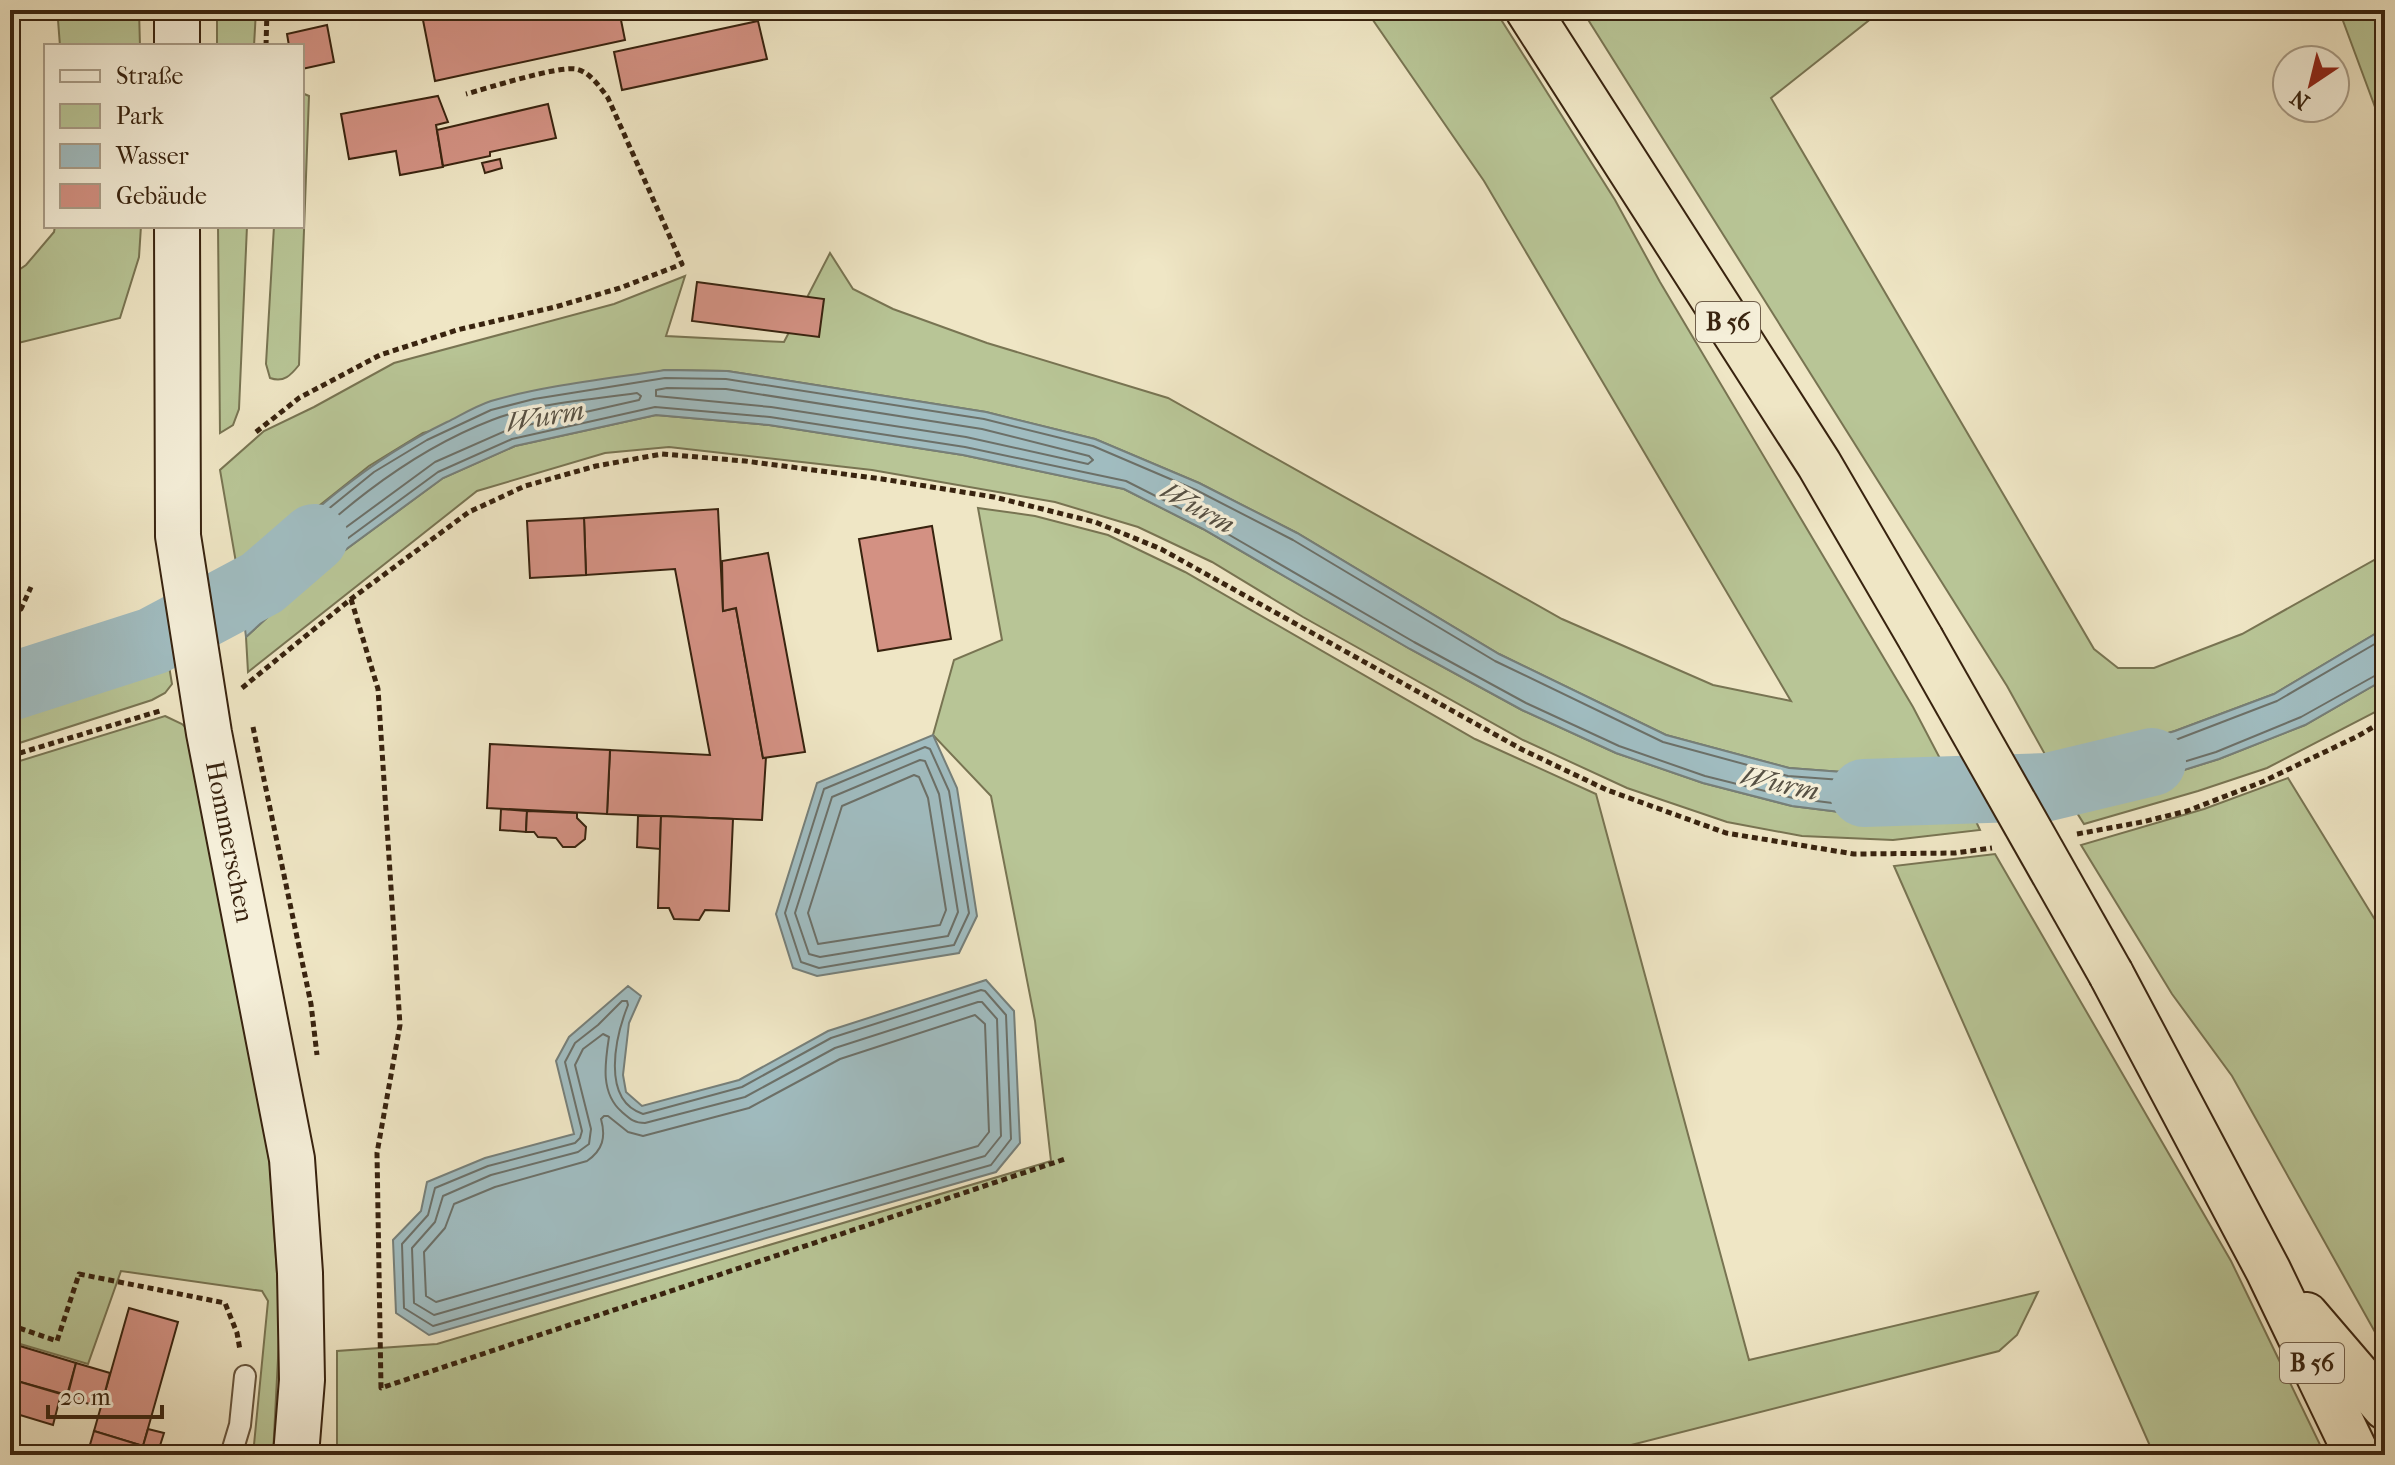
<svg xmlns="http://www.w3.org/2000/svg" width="2395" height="1465" font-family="'IM FELL French Canon',serif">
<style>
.green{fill:#b8c596;stroke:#787452;stroke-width:2}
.water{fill:#a0bcc0;stroke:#767f79;stroke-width:2}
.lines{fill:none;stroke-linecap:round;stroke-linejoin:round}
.shore{stroke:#6c7068;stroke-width:2}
.river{stroke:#a0bcc0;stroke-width:68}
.building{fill:#d39183;stroke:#38230f;stroke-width:2}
.service-casing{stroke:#66543c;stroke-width:24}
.secondary-casing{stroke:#38230f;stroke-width:48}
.trunk-casing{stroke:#38230f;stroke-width:48}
.path{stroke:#38230f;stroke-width:5;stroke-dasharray:6 4;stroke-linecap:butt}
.service{stroke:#f5efd9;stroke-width:20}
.secondary{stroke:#f5efd9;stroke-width:44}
.trunk{stroke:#efe6c5;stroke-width:44}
.trunk-bridge-casing{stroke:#38230f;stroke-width:48;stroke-linecap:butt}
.trunk-bridge{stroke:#efe6c5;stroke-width:44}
.labels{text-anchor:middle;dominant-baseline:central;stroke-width:7;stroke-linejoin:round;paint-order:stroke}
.shield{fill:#f5efd9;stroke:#71604c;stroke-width:2}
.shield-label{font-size:24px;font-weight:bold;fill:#38230f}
.street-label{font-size:26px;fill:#38230f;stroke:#f5efd9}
.water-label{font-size:28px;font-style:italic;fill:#575144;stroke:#f5efd9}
</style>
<rect width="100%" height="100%" fill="#efe6c5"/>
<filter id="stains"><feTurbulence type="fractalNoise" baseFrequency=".0025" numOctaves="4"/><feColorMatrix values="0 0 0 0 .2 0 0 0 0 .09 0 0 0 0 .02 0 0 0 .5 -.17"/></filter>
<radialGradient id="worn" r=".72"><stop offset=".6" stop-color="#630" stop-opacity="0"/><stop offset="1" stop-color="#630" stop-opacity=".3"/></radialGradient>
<!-- green -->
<g class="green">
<path d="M45 10H139L140 46H60L58 20Z"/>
<path d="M217 10H256L254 46H217Z"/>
<path d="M1366 10H1495L1615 200 1660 282 1913 707 1946 770 1869 774 1789 768 1666 735 1499 654 1297 533 1199 483 1095 439 986 412 727 371 665 370 423 433 369 466 310 513 239 580 220 470 264 431 314 407 394 363 614 304 685 276 666 336 784 342 830 253 853 289 893 309 987 343 1168 398 1562 619 1713 685 1791 701 1484 181Z"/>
<path d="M1582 10H1731L1733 13 1756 15 1776 10H1882L1771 98 2094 649 2118 668H2154L2242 634 2385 554V628L2274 694 2175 731 2052 767 2007 686Z"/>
<path d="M2339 10H2380L2385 24V134Z"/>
<path d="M302 93 309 96 299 365C291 375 284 383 270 378L266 364 274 226H302Z"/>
<path d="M55 226H141L139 257 120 318 10 345V276L26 265 54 232Z"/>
<path d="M218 226H247L239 409 233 425 220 433Z"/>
<path d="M656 415 769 425 963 455 1124 489 1203 529 1410 649 1522 710 1616 753 1703 783 1792 806 1856 814 1968 804 1980 830 1893 840 1802 836 1727 822 1627 788 1523 740 1303 617 1212 562 1138 527 1055 502 872 470 669 447 605 453 477 491 248 672 246 637 322 567 443 478 515 446Z"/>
<path d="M978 508 1035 516 1108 535 1185 572 1475 739 1596 794 1749 1360 2038 1292 2017 1335 1999 1351 1592 1455H337V1351L437 1344 1051 1161 1035 1021 991 796 933 735 954 660 1002 640Z"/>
<path d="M167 654 172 684 165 693 152 700 10 746V708Z"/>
<path d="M2385 679V707L2267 768 2198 791 2084 824 2072 805 2219 759 2305 725Z"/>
<path d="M165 716 182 724 194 735 249 1027 270 1166 280 1320 273 1455H253L268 1301 262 1291 121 1271 88 1364 10 1341V764Z"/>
<path d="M2288 778 2385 936V1350L2232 1076 2172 994 2081 845 2204 809Z"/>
<path d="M1995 854 2231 1261 2325 1455H2154L1894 866Z"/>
</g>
<!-- water -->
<g class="water">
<path d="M665 370 727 371 986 412 1095 439 1199 483 1297 533 1499 654 1666 735 1789 768 1869 774 1946 770 1968 804 1856 814 1792 806 1703 783 1616 753 1522 710 1410 649 1203 529 1124 489 963 455 769 425 656 415 515 446 443 478 322 567 246 637 239 580C305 518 364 462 447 422 461 415 476 406 491 401 547 385 607 379 665 370Z"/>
<path d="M169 614 167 654 10 708V666Z"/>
<path d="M2385 628V679L2305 725 2219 759 2072 805 2052 767 2175 731 2274 694Z"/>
<path d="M933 735 957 788 977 916 959 953 817 976 793 968 776 914 817 783Z"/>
<path d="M986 980 1014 1011 1020 1143 996 1172 429 1335 396 1313 393 1240 421 1211 427 1182 485 1158 574 1134 556 1061 569 1037 628 986 641 996 629 1023 623 1075 626 1092 642 1106 739 1080 828 1031Z"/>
</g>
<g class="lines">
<!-- shore -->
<g class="shore">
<path d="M665 378 726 379 984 419 1093 446 1196 490 1293 540 1495 661 1663 742 1788 776 1869 782 1940 778 1951 795 1948 798 1856 806 1793 798 1705 776 1619 746 1526 703 1414 642 1207 522 1126 481 965 447 770 417 655 407 512 439 438 472 317 561 258 615 252 614 249 582 316 519 374 472 427 440 491 410 534 399Z"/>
<path d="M667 388 726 389 982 429 1089 456 1093 460 1088 464 966 437 771 407 656 396V390Z"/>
<path d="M637 393 641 396 639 400 510 429 435 462 311 553 265 595 259 594 260 586C329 520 401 455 492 420 535 403 591 400 637 393Z"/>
<path d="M2385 638 2277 701 2178 739 2068 771 2066 775 2075 792 2079 794 2216 752 2301 717 2378 674 2385 673"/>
<path d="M10 673 155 627 160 629 159 646 157 649 10 699"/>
<path d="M925 747 930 749 949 791 969 913 954 945 819 968 801 962 785 913 824 789Z"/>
<path d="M920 760 925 761 939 794 958 912 948 936 820 957 809 954 795 913 832 797Z"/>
<path d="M914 775 919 777 928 798 946 910 940 925 818 944 808 913 842 806Z"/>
<path d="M981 990 985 991 1006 1015 1011 1139 991 1165 433 1326 404 1308 402 1244 428 1215 435 1188 488 1166 575 1143 580 1138 582 1131 565 1062 575 1043 598 1025 622 1001H627L628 1005C616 1035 600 1100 643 1114L742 1087 831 1038Z"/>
<path d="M978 1002H982L997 1019 1001 1136 985 1156 434 1315 414 1303 412 1248 435 1222 443 1196 491 1175 578 1152 589 1144 591 1129 575 1065 583 1049 603 1034 609 1037C605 1063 600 1093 622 1112 630 1119 634 1123 645 1123L745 1097 835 1048Z"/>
<path d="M975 1015 985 1024 989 1132 978 1146 436 1302 426 1296 424 1252 445 1228 454 1204 495 1187 587 1161C603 1150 606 1137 601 1119L604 1116H608L628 1132 643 1136 749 1108 840 1059Z"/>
</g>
<!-- river -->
<g class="river">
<path d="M10 687 153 641 262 583 314 538"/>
<path d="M1864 793 2048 787 2152 762"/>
</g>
</g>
<!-- building -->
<g class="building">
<path d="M421 10H619L625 40 435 81Z"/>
<path d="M758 21 767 59 622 90 614 52Z"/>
<path d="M327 25 334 62 302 69V46H289L287 34Z"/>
<path d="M438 96 448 122 436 125 443 167 400 175 396 151 349 159 341 114Z"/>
<path d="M548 104 556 138 490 152V156L443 166 437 130Z"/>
<path d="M500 159 502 168 485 173 482 163Z"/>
<path d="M697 282 824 299 819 337 692 321Z"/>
<path d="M718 509 723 611 736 608 763 758 766 757 762 820 607 814 610 750 710 755 675 569 586 575 584 518Z"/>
<path d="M584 518 586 575 530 578 527 521Z"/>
<path d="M932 526 951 639 878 651 859 539Z"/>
<path d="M768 553 805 752 763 758 736 608 723 611 722 561Z"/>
<path d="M490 744 610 750 607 814 487 808Z"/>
<path d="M501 809 527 811 526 832 500 830Z"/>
<path d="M527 811 577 813V818L586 827 585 839 575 847H563L556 838 538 837 534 832H526Z"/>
<path d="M638 816H661L660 849 637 847Z"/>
<path d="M661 816 733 819 729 911 705 910 699 920 674 919 669 908H658Z"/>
<path d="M129 1308 178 1322 143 1446 94 1431Z"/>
<path d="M10 1343 76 1363 67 1395 10 1379Z"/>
<path d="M76 1363 110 1373 101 1407 67 1398Z"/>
<path d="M10 1379 61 1394 53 1425 10 1412Z"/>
<path d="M148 1429 164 1433 157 1455H87L94 1431 143 1446Z"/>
</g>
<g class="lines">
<defs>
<path id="service" d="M231 1455 240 1425 245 1376"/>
<g id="secondary">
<path d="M177 10V46"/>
<path id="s1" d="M177 226 178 536 209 733 292 1159 300 1273 302 1380 296 1455"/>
</g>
<g id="trunk">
<path d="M1528 10 1819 464 1921 639"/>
<path d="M2111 974 2268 1270 2357 1455"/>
<path d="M2306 1315 2385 1407"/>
</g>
</defs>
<!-- service casing -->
<use href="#service" class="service-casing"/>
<!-- secondary casing -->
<use href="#secondary" class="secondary-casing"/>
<!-- trunk casing -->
<use href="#trunk" class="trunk-casing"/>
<!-- path -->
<g class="path">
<path d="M266 46 267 10"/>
<path d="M256 432 299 398 380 355 457 330 555 307 620 288 682 264 608 98C600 87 590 72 576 69 557 66 488 88 466 94"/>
<path d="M351 599 378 689 400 1025 377 1153 381 1388 1065 1159"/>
<path d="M10 611 21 609 31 587"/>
<path d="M242 688 351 599 469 512 525 486 596 466 662 454 745 461 882 479 994 497 1095 522 1161 549 1523 750 1607 790 1726 833 1854 854 1955 853 1992 848"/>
<path d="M253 727 311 1004 317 1055"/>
<path d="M10 756 163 710"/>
<path d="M2077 834 2142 822 2187 811 2262 782 2358 736 2385 720"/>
<path d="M10 1325 57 1341 79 1274 225 1303 237 1333 240 1350"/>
<path d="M10 1427 11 1423"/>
</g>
<!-- service -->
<use href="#service" class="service"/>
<!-- secondary -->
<use href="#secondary" class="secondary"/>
<!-- trunk -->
<use href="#trunk" class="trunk"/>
<defs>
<path id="trunk-bridge" d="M1921 639 2111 974"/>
</defs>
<!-- trunk-bridge casing -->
<use href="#trunk-bridge" class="trunk-bridge-casing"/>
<!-- trunk-bridge -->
<use href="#trunk-bridge" class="trunk-bridge"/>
</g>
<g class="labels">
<!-- shield labels -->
<g class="shield">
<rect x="1696" y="302" width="64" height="40" rx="6"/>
<rect x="2280" y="1343" width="64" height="40" rx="6"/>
</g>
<g class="shield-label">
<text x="1728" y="322">B 56</text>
<text x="2312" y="1363">B 56</text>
</g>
<!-- street labels -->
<g class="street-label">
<text stroke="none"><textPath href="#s1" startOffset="620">Hommerschen</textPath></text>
</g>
<!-- water labels -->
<g class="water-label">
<text transform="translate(545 416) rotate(-10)">Wurm</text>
<text transform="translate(1198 507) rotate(29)">Wurm</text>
<text transform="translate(1780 783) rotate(12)">Wurm</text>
</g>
</g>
<!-- margin -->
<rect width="2395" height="1465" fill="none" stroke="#efe6c5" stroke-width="40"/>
<rect x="12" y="12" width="2371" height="1441" fill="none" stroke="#38230f" stroke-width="4"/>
<rect x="20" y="20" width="2355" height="1425" fill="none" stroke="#38230f" stroke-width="2"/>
<!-- legend -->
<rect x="44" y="44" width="260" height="184" fill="#f5efd9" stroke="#a99d88" stroke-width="2"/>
<rect x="60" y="70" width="40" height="12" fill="#f5efd9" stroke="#a99d88" stroke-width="2"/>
<text x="116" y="84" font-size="24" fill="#38230f">Straße</text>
<rect x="60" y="104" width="40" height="24" fill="#b8c596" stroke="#a99d88" stroke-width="2"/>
<text x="116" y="124" font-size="24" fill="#38230f">Park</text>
<rect x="60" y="144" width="40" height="24" fill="#a0bcc0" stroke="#a99d88" stroke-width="2"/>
<text x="116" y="164" font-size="24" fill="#38230f">Wasser</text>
<rect x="60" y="184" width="40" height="24" fill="#d39183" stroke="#a99d88" stroke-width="2"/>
<text x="116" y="204" font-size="24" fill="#38230f">Gebäude</text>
<!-- north arrow -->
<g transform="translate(2311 84) rotate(215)"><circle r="38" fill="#f5efd9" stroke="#a99d88" stroke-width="2"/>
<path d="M0-6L14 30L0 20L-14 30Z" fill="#8f2418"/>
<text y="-12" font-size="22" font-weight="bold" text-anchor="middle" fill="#38230f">N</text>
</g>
<!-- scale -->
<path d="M48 1405v12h114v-12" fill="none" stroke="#38230f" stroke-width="4"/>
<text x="60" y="1405" font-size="24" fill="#38230f" stroke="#f5efd9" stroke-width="6" paint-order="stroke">20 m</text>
<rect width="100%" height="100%" filter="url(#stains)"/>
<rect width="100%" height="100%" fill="url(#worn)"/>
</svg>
